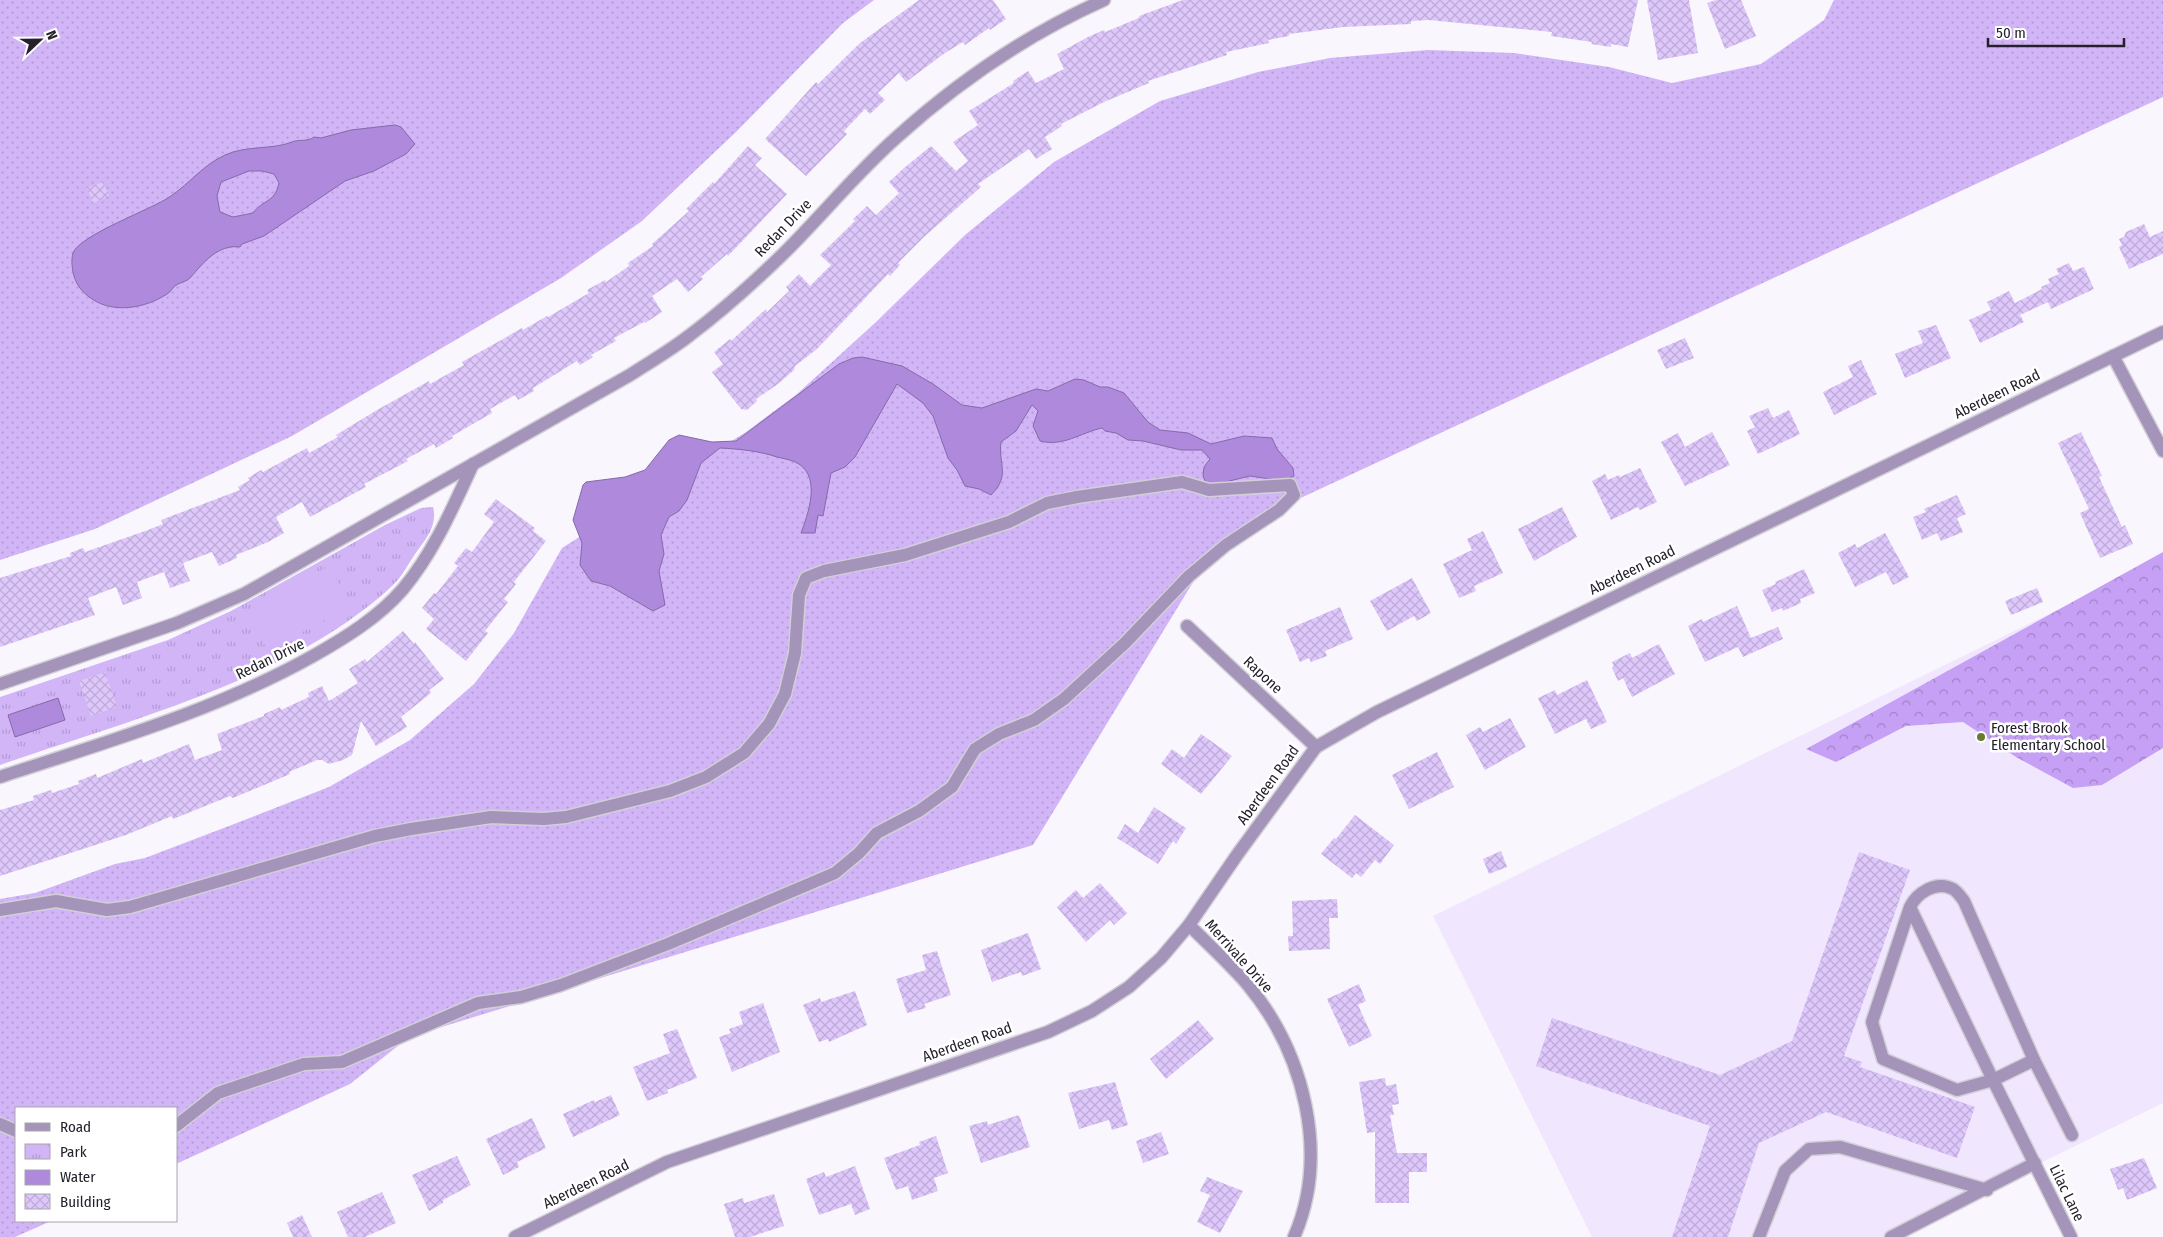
<svg xmlns="http://www.w3.org/2000/svg" width="2163" height="1237" font-family="'Fira Sans Condensed',sans-serif">
<style>
.built{fill:#f0e7ff}
.grass{fill:url(#grass-dots)}
.forest{fill:url(#forest-crowns)}
.park{fill:url(#park-tufts)}
.pitch{fill:#d1b5f7}
.water{fill:#ae89dc;stroke:#856aa7;fill-rule:evenodd}
.building{fill:url(#building-cross-hatch)}
.lines{fill:none;stroke-linecap:round;stroke-linejoin:round}
.minor-casing{stroke:#d3cfd7;stroke-width:15}
.minor{stroke:#a494b9;stroke-width:12}
.poi-dot{fill:#667d2f;stroke:#fff;stroke-width:2}
.labels{text-anchor:middle;dominant-baseline:central;stroke-width:5;stroke-linejoin:round;paint-order:stroke}
.street-label{font-size:15px;fill:#25202c;stroke:#fff}
.poi-label{font-size:15px;fill:#25202c;stroke:#fff;text-anchor:start}
</style>
<defs>
<pattern id="grass-dots" width="8" height="8" patternUnits="userSpaceOnUse" patternTransform="scale(1.25)"><rect width="8" height="8" fill="#d1b5f7"/><path d="M2 2h.1M6 6h.1" fill="none" stroke="#b39bd4" stroke-width="1.8" stroke-linecap="round"/></pattern>
<pattern id="forest-crowns" width="20" height="18" patternUnits="userSpaceOnUse" patternTransform="scale(1.25)"><rect width="20" height="18" fill="#c6a0f5"/><path d="M2 6a3 3 0 1 1 6 0M12 15a3 3 0 1 1 6 0" fill="none" stroke="#a182c7"/></pattern>
<pattern id="park-tufts" width="24" height="20" patternUnits="userSpaceOnUse" patternTransform="scale(1.25)"><rect width="24" height="20" fill="#d1b5f7"/><path d="M3 7l-1-3M5 7V3M7 7l1-3M15 17l-1-3M17 17v-4M19 17l1-3" fill="none" stroke="#b39bd4"/></pattern>
<pattern id="building-cross-hatch" width="8" height="8" patternUnits="userSpaceOnUse" patternTransform="scale(1.25)"><rect width="8" height="8" fill="#ddc7fb"/><path d="M0 0l8 8M0 8l8-8" fill="none" stroke="#beabd7"/></pattern>
</defs>
<rect width="100%" height="100%" fill="#f9f6fd"/>
<!-- built -->
<path class="built" d="M2163 558V1103L1890 1237H1592L1433 916Z"/>
<!-- grass -->
<g class="grass">
<path d="M0 0H874L843 23 737 131 642 221 561 278 292 436 95 529 0 560Z"/>
<path d="M1834 0H2163V97L1292 502 1215 546 1033 845 409 1037 350 1084 176 1164V1108H16V1221H51L15 1237H0V899L35 893 115 864 145 858 229 826 329 787 410 740 474 684 514 633 562 548 746 432 797 394 876 322 965 235 1054 162 1160 101 1258 72 1330 58 1428 50 1514 53 1609 67 1672 83 1761 64 1824 20Z"/>
</g>
<!-- forest -->
<path class="forest" d="M2163 552V748L2102 785 2073 788 2016 757 1963 722 1906 726 1836 762 1806 749Z"/>
<!-- park -->
<path class="park" d="M433 507C438 526 425 540 415 554 408 564 402 577 393 585 295 678 126 721 0 765V697L168 640 231 611 385 525 421 508Z"/>
<!-- pitch -->
<path class="pitch" d="M329 566 351 605 268 651 246 611Z"/>
<!-- water -->
<g class="water">
<path d="M395 125 401 127 415 144 406 154 374 171 345 181 264 236 242 244 240 247C218 244 203 263 191 277 188 281 182 282 178 284 173 286 171 292 167 294 146 308 114 314 92 299 83 293 77 286 74 276 72 269 71 260 73 253 81 234 151 210 171 196 190 183 203 165 225 155 247 145 272 150 292 142 299 139 308 142 314 137L321 138 351 130ZM249 171H262L274 174 279 183C275 203 262 200 253 213L233 217 220 212 217 196 221 182Z"/>
<path d="M862 357 902 366 933 384 962 405 982 408 1036 389 1048 391 1075 379 1084 380 1100 387H1108L1124 393 1148 422 1160 430 1188 433 1211 444 1244 436 1272 438 1277 449 1293 468 1294 476 1283 481 1250 476 1213 485 1206 483 1203 476 1204 467 1210 459 1202 450H1181L1143 441 1128 440 1116 433 1105 431 1102 428C1080 433 1063 447 1040 441L1033 426 1038 411 1032 405 1016 431 1001 442C998 465 1011 475 991 495L979 489 965 486 957 470 948 458 933 416 923 403 897 384 855 457 845 467 831 473 823 516 818 515 815 533H801C808 514 821 479 799 464 793 460 785 459 777 457 759 451 740 449 720 448L701 463 687 500 679 511 669 517 661 535 664 554 659 571 665 605 653 611 610 586 591 581 580 565 582 543 573 520 583 485 586 482 625 477 645 470 669 440 679 435 712 442 736 441 839 364 853 358Z"/>
<path d="M58 698 65 720 15 737 8 715Z"/>
</g>
<!-- building -->
<g class="building">
<path d="M919 0H993L1006 19 990 30 989 28 965 45 963 42 945 53 906 82 899 73 878 93 885 100 870 114 865 109 844 131 847 134 806 176 765 139 816 82 818 84 860 43Z"/>
<path d="M1183 0H1638L1628 47 1611 44V47L1591 44 1592 42 1551 36 1552 32 1429 20 1411 21V24L1343 27 1289 34V36L1268 40 1269 43 1226 52 1227 55 1148 81 1149 83 1104 102 1061 124 1062 126 1045 137 1052 149 1036 159 1029 149 978 184 981 187 925 236 898 263 900 265 890 276 888 274 817 349 795 366 794 370 778 384 756 399 757 401 747 410 741 409 712 372 723 364 714 352 730 339 731 341 766 309 767 312 789 291 786 287 799 274 810 286 831 265 820 255 855 221 853 219 867 206 876 215 899 193 889 182 904 168 931 146 956 171 968 161 953 142 978 125 969 111 1014 83 1013 81 1028 71 1036 83 1064 69 1057 54 1088 37 1104 30 1105 32 1139 18V16Z"/>
<path d="M1647 0H1689L1698 53 1658 60Z"/>
<path d="M1716 0H1741L1756 36 1725 49 1707 3Z"/>
<path d="M748 146 762 158 755 165 787 194 728 256 727 254 701 277 703 279 688 292 677 279 652 296 662 312 645 323 644 322 614 338 616 341 591 355 593 357 580 365 577 361 533 388 534 391 527 395 518 400 515 395 490 409 492 413 452 436 453 438 436 448 434 444 406 459 408 461 364 484 366 487 310 517 302 502 276 517 284 533 268 542 236 555 237 558 219 566 212 552 183 563 190 581 170 588 164 572 137 582 142 598 123 605 116 587 88 598 95 615 0 647V578L71 556 70 553 83 548 85 552 148 530 163 524 161 520 240 490 238 487 250 480 248 478 261 470 263 472 307 448 309 453 338 437 336 435 377 410 429 381 430 384 464 365 462 362 503 339 522 328 523 330 547 316 548 317 589 293 587 290 605 280 606 282 629 266 628 263 653 246 652 244 689 211 686 209 713 182 714 184Z"/>
<path d="M103 182 109 196 93 203 87 188Z"/>
<path d="M2144 224 2150 237 2163 231V254L2129 269 2119 247 2122 245 2119 239 2124 237 2126 232Z"/>
<path d="M2069 263 2073 271 2084 267 2094 289 2051 309 2048 302 2020 315 2024 322 1980 343 1969 320 1991 310 1987 302 2009 291 2015 303 2042 289 2041 287 2050 283 2048 279 2059 274 2056 269Z"/>
<path d="M1936 325 1951 358 1905 378 1895 354 1923 343 1918 331Z"/>
<path d="M1685 338 1694 358 1666 369 1657 350Z"/>
<path d="M1861 360 1877 394 1834 415 1823 392 1853 377 1848 366Z"/>
<path d="M1768 408 1773 418 1789 410 1800 434 1758 454 1747 431 1755 427 1749 416Z"/>
<path d="M1712 432 1730 465 1685 486 1661 442 1678 433 1685 447Z"/>
<path d="M2081 432 2102 476 2099 477 2122 527 2125 525 2133 544 2100 558 2080 513 2089 509 2058 443Z"/>
<path d="M1640 468 1657 502 1640 510 1638 507 1611 520 1592 481 1605 474 1608 480 1619 475 1620 477Z"/>
<path d="M1957 495 1966 514 1957 518 1963 532 1941 541 1937 533 1922 540 1913 517 1926 512 1924 509Z"/>
<path d="M496 499 535 528 533 531 546 541 514 582 516 584 504 599 508 602 485 631 488 633 466 661 426 629 434 619 422 608 434 593 436 594 458 566 454 563 466 548 472 552 494 522 484 514Z"/>
<path d="M1562 507 1577 537 1534 561 1518 529Z"/>
<path d="M1483 531 1503 573 1474 586 1476 591 1459 598 1443 564 1472 550 1467 539Z"/>
<path d="M1885 533 1909 577 1893 585 1886 572 1855 587 1838 553 1855 544 1857 548Z"/>
<path d="M1804 569 1815 593 1800 599 1801 603 1783 611 1782 608 1772 612 1762 590 1776 584 1775 582Z"/>
<path d="M1412 578 1431 613 1417 621 1414 616 1387 631 1370 601Z"/>
<path d="M2037 588 2043 602 2011 615 2005 601Z"/>
<path d="M1737 606 1751 638 1778 627 1783 639 1743 657 1738 647 1705 662 1688 626 1702 619 1703 622Z"/>
<path d="M1340 607 1353 639 1325 651 1327 656 1311 662 1309 658 1300 662 1286 630Z"/>
<path d="M403 631 414 644 415 642 444 679 429 690 431 693 401 717 407 727 376 746 361 721 352 755 343 760 329 764 322 760H317L289 772 290 774 233 798 230 796 173 819 172 816 126 835 0 876V810L34 800 33 796 51 790 52 793 79 784 78 781 96 774 97 778 142 759 143 763 189 744 195 760 222 750 217 734 264 716V714L280 707 281 710 309 697 308 693 322 686 329 701 358 683 349 669 365 659 367 662Z"/>
<path d="M1659 644 1675 674 1632 697 1623 678 1618 681 1612 668 1614 666 1612 662 1630 653 1632 658Z"/>
<path d="M105 672 117 707 91 716 79 681Z"/>
<path d="M1587 680 1607 722 1591 729 1586 719 1555 734 1538 698 1555 690 1557 695Z"/>
<path d="M1510 718 1526 747 1485 770 1466 735 1480 727 1483 732Z"/>
<path d="M1201 734 1232 756 1201 794 1161 764 1172 749 1184 758Z"/>
<path d="M1437 752 1454 787 1409 809 1392 775Z"/>
<path d="M1154 807 1186 828 1176 844 1173 841 1158 864 1117 838 1125 824 1138 833Z"/>
<path d="M1355 815 1394 845 1380 864 1375 860 1361 877 1356 873 1352 878 1321 854 1334 838 1336 839Z"/>
<path d="M1501 851 1507 867 1489 874 1483 859Z"/>
<path d="M1859 852 1910 870 1844 1056 1862 1062 1860 1067 1975 1107 1957 1158 1826 1112 1759 1143 1728 1237H1672L1710 1126 1536 1066 1552 1018 1720 1075 1792 1041Z"/>
<path d="M1100 883 1127 913 1114 925 1110 920 1086 942 1057 907 1076 890 1083 898Z"/>
<path d="M1337 899 1338 918H1329L1330 949 1289 951 1288 936H1293L1292 901Z"/>
<path d="M1028 933 1041 969 1022 976 1021 972 992 982 981 950Z"/>
<path d="M937 951 951 995 924 1004 926 1008 907 1013 896 979 926 970 922 955Z"/>
<path d="M1359 984 1366 1001 1358 1005 1372 1036 1349 1047 1327 999Z"/>
<path d="M855 991 867 1025 829 1042 828 1039 819 1042 803 1005 820 998 821 1002Z"/>
<path d="M763 1003 780 1052 732 1072 719 1037 731 1033 729 1029 743 1024 739 1012Z"/>
<path d="M1198 1020 1214 1039 1166 1079 1150 1059Z"/>
<path d="M677 1029 697 1078 667 1090 668 1093 647 1101 633 1067 670 1053 663 1034Z"/>
<path d="M1385 1078 1386 1086 1396 1084 1399 1104 1392 1105 1394 1115H1390L1397 1153H1427V1172H1409V1203H1375V1132L1367 1133 1359 1082Z"/>
<path d="M1115 1082 1128 1125 1112 1130 1109 1120 1079 1129 1068 1093Z"/>
<path d="M611 1095 620 1115 573 1137 563 1114 594 1100 595 1102Z"/>
<path d="M1019 1115 1030 1147 981 1163 969 1126 987 1121 988 1125Z"/>
<path d="M532 1118 546 1148 517 1162 519 1167 503 1175 486 1139Z"/>
<path d="M1161 1132 1169 1154 1143 1163 1136 1141Z"/>
<path d="M936 1136 948 1173 934 1178 938 1191 912 1200 908 1186 896 1190 884 1158 920 1145 919 1142Z"/>
<path d="M457 1156 471 1185 443 1200V1203L429 1211 412 1175Z"/>
<path d="M2144 1158 2157 1188 2127 1200 2123 1188 2118 1190 2110 1169Z"/>
<path d="M855 1166 870 1209 855 1215 851 1204 819 1215 806 1179 824 1172 826 1177Z"/>
<path d="M1207 1177 1243 1191 1220 1233 1197 1222 1210 1195 1200 1191Z"/>
<path d="M382 1192 396 1223 365 1237H348L337 1212Z"/>
<path d="M774 1194 784 1226 750 1237H735L724 1204 743 1198 744 1203Z"/>
<path d="M302 1215 312 1237H293L287 1223Z"/>
</g>
<g class="lines">
<defs>
<g id="minor">
<path d="M2113 356 2163 451"/>
<path d="M1187 626 1316 747"/>
<path d="M0 684 177 623 244 594 630 375C650 362 671 350 690 335 722 311 752 284 781 256 821 217 855 174 897 137 959 81 1028 34 1104 0"/>
<path d="M0 777C106 742 215 711 313 656 345 638 379 617 403 589 434 552 453 507 473 464"/>
<path d="M1910 907 1993 1080 1957 1090 1883 1059 1872 1022 1910 907C1917 893 1936 880 1953 889 1957 891 1961 897 1964 901L2034 1060"/>
<path d="M0 910 56 901 107 910 130 907 375 836 411 829 491 817 544 819 566 817 670 791 706 777 744 753 769 724 785 694 795 653 799 595 806 578 824 571 905 555 1009 522 1047 503 1077 497 1182 482 1209 490 1290 485 1294 495 1279 510 1226 545 1189 576 1125 643 1064 699 1034 720 999 734 975 749 952 787 919 811 877 833 859 853 835 873 668 944 561 985 521 997 478 1003 342 1062 304 1064 218 1093 176 1126"/>
<path d="M1189 925C1209 945 1230 964 1248 985 1304 1053 1330 1154 1294 1237"/>
<path d="M0 1124 16 1131"/>
<path d="M515 1237 667 1162 1048 1032 1092 1011 1129 987 1161 958 1189 925 1237 855 1316 747 1377 712 2163 332"/>
<path d="M1759 1237 1785 1171 1809 1149 1840 1147 1987 1190"/>
<path d="M1891 1237 2035 1163"/>
<path d="M2071 1237 1993 1080 2034 1060 2072 1135"/>
</g>
</defs>
<!-- minor casing -->
<use href="#minor" class="minor-casing"/>
<!-- minor -->
<use href="#minor" class="minor"/>
</g>
<!-- markers -->
<circle class="poi-dot" cx="1981" cy="737" r="5"/>
<g class="labels">
<!-- street labels -->
<g class="street-label">
<text transform="translate(783 228) rotate(-46)">Redan Drive</text>
<text transform="translate(1997 394) rotate(-26)">Aberdeen Road</text>
<text transform="translate(1632 570) rotate(-26)">Aberdeen Road</text>
<text transform="translate(270 659) rotate(-26)">Redan Drive</text>
<text transform="translate(1263 675) rotate(43)">Rapone</text>
<text transform="translate(1268 785) rotate(-54)">Aberdeen Road</text>
<text transform="translate(1239 956) rotate(48)">Merrivale Drive</text>
<text transform="translate(967 1042) rotate(-19)">Aberdeen Road</text>
<text transform="translate(586 1184) rotate(-26)">Aberdeen Road</text>
<text transform="translate(2067 1193) rotate(64)">Lilac Lane</text>
</g>
<!-- poi labels -->
<g class="poi-label">
<text x="1991" y="728">Forest Brook<tspan x="1991" dy="17">Elementary School</tspan></text>
</g>
</g>
<!-- legend -->
<rect x="15" y="1107" width="162" height="115" fill="#ffffff" stroke="#a8a6ab"/>
<rect x="25" y="1123" width="25" height="8" fill="#a494b9" stroke="#a8a6ab"/>
<text x="60" y="1132" font-size="15" fill="#25202c">Road</text>
<rect x="25" y="1144" width="25" height="15" fill="url(#park-tufts)" stroke="#a8a6ab"/>
<text x="60" y="1157" font-size="15" fill="#25202c">Park</text>
<rect x="25" y="1170" width="25" height="15" fill="#ae89dc" stroke="#a8a6ab"/>
<text x="60" y="1182" font-size="15" fill="#25202c">Water</text>
<rect x="25" y="1194" width="25" height="15" fill="url(#building-cross-hatch)" stroke="#a8a6ab"/>
<text x="60" y="1207" font-size="15" fill="#25202c">Building</text>
<!-- north arrow -->
<g transform="translate(40 40) rotate(68)" stroke="#ffffff" stroke-width="4" paint-order="stroke">
<path d="M0-4L9 19L0 12L-9 19Z" fill="#25202c"/>
<text y="-8" font-size="14" font-weight="bold" text-anchor="middle" fill="#25202c">N</text>
</g>
<!-- scale -->
<path d="M1988 38v8h136v-8" fill="none" stroke="#25202c" stroke-width="2.5"/>
<text x="1996" y="38" font-size="15" fill="#25202c" stroke="#ffffff" stroke-width="4" paint-order="stroke">50 m</text>
</svg>
